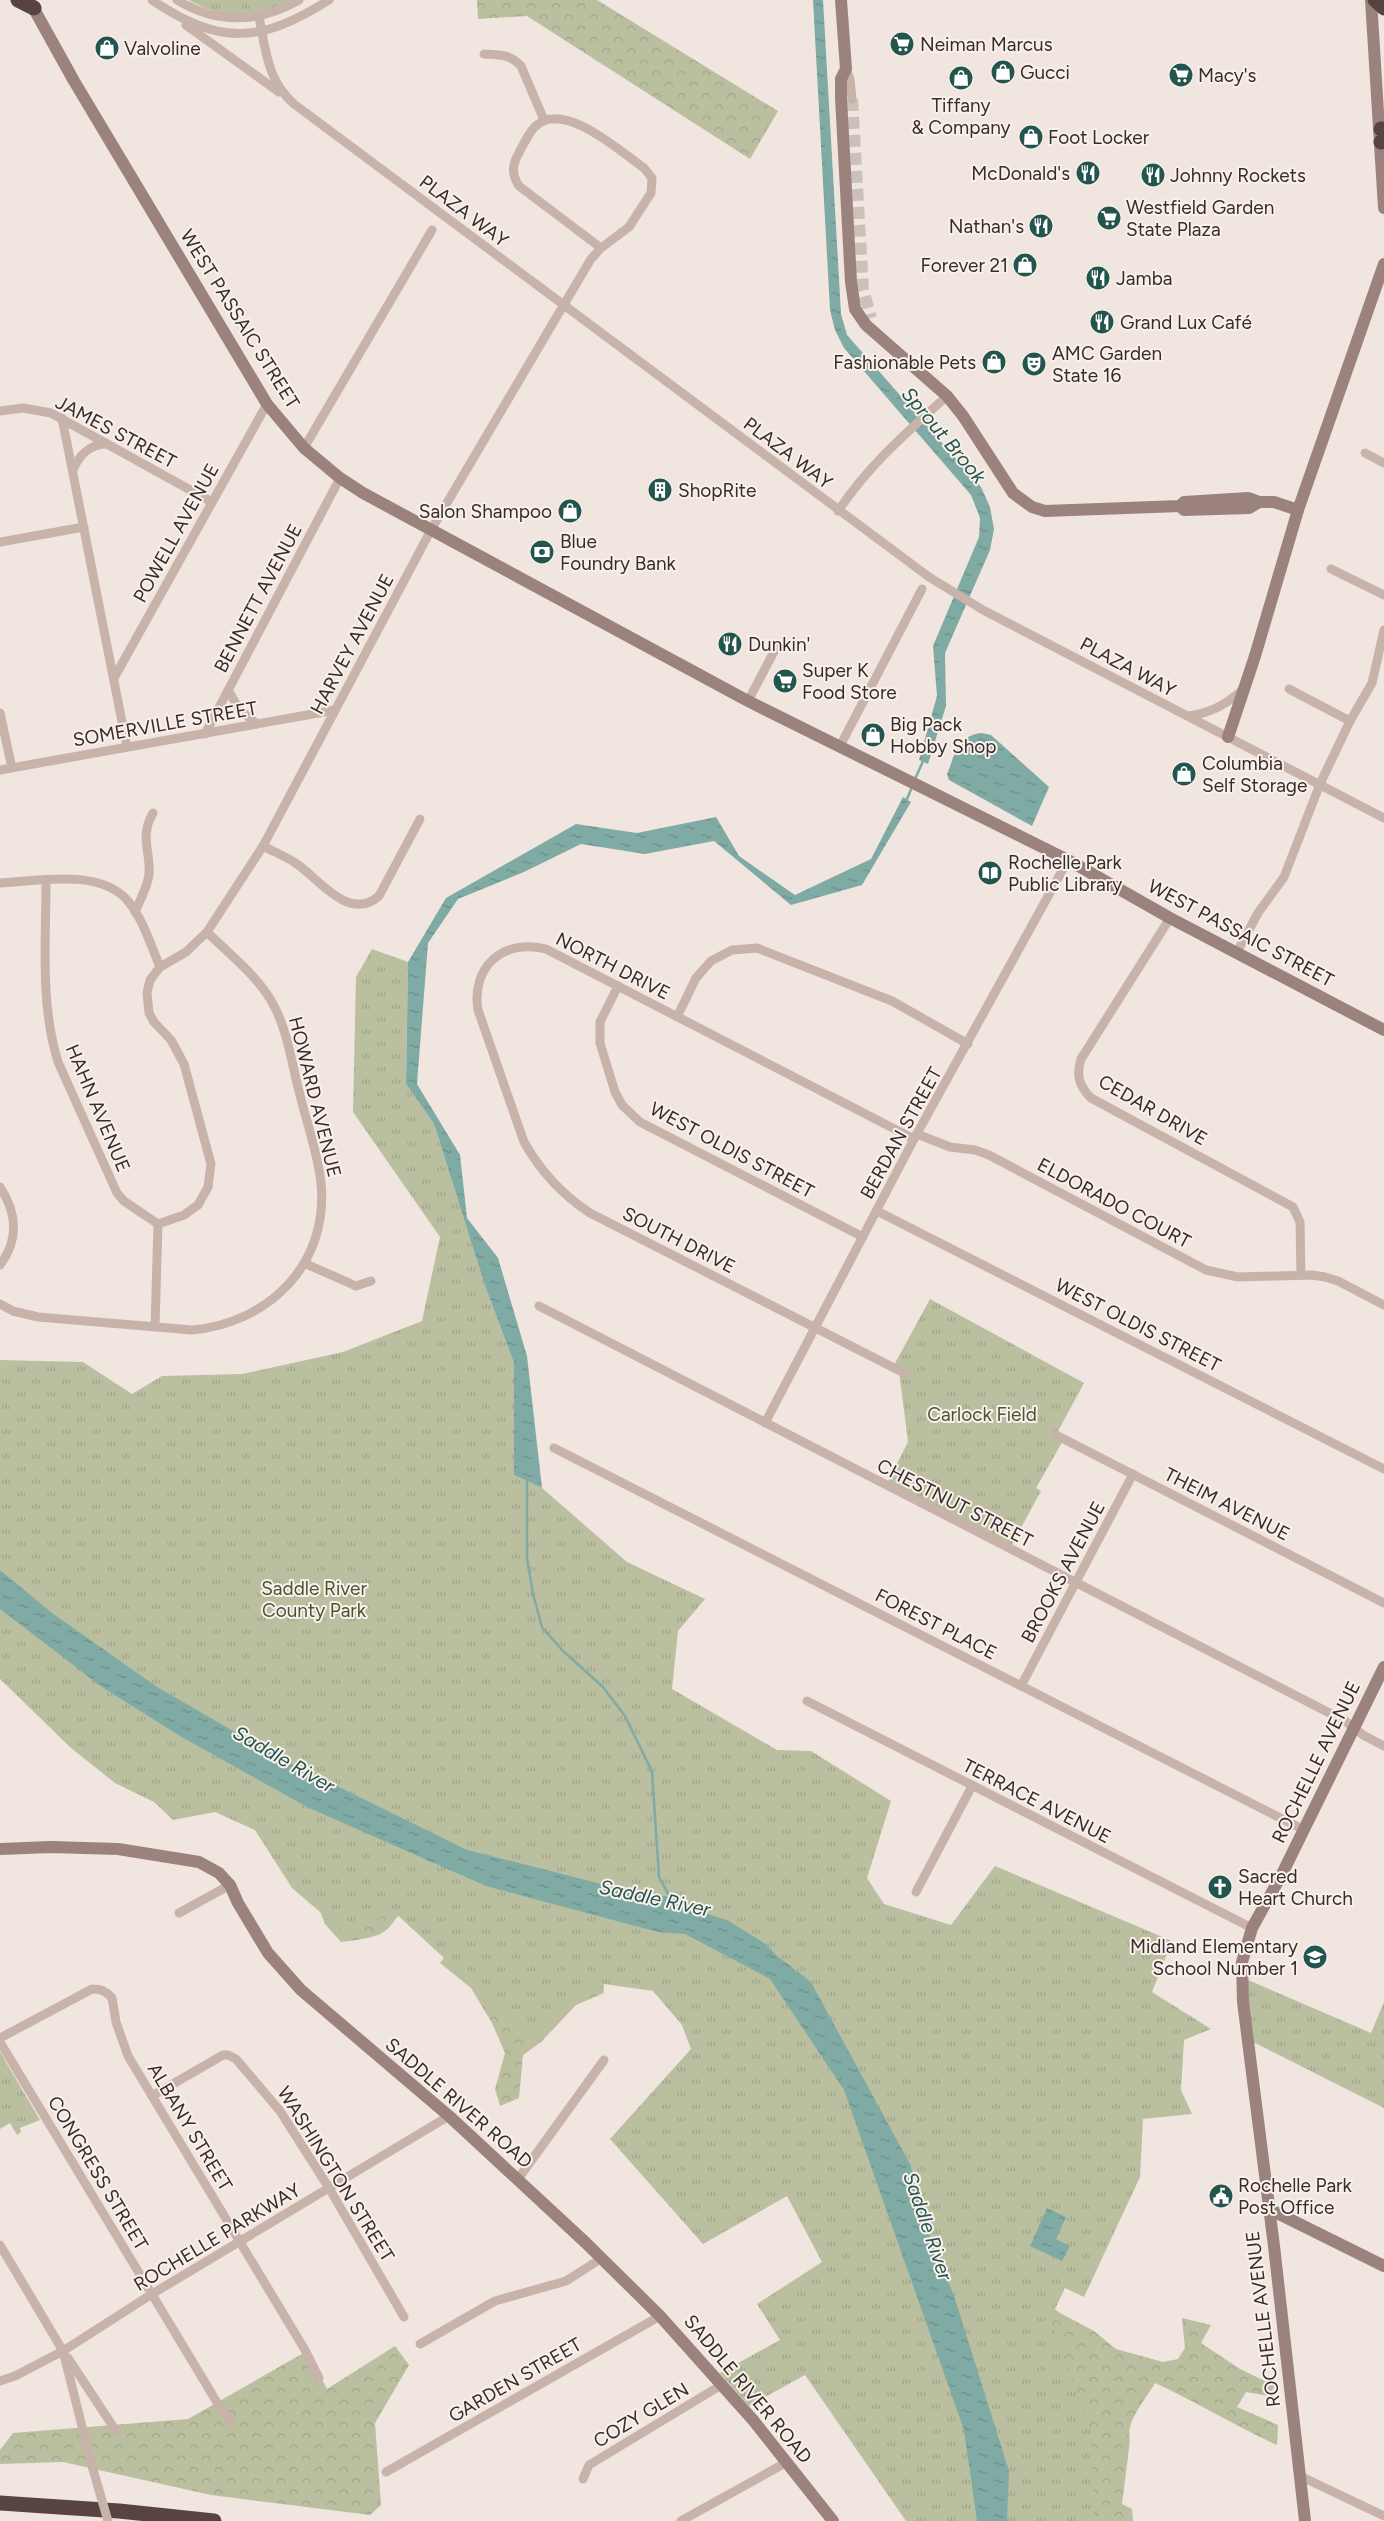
<svg xmlns="http://www.w3.org/2000/svg" width="1384" height="2521" font-family="Figtree,sans-serif">
<style>
.forest{fill:url(#forest-crowns)}
.park{fill:url(#park-tufts)}
.water{fill:url(#water-ripples)}
.lines{fill:none;stroke-linecap:round;stroke-linejoin:round}
.stream{stroke:#80aba5;stroke-width:2.5}
.secondary-tunnel{stroke:#ccc0bb;stroke-width:12;stroke-dasharray:12 6;stroke-linecap:butt}
.street{stroke:#c8b3ab;stroke-width:9}
.secondary{stroke:#9c827d;stroke-width:12}
.highway{stroke:#574442;stroke-width:15}
.street-bridge{stroke:#c8b3ab;stroke-width:9}
.labels{text-anchor:middle;dominant-baseline:central;stroke-width:4;stroke-linejoin:round;paint-order:stroke}
.poi-label{font-size:19px;fill:#362c2a;stroke:#f9f0eb;text-anchor:start}
.street-label{font-size:19px;fill:#362c2a;stroke:#f9f0eb}
.park-label{font-size:19px;fill:#4c5330;stroke:#f9f0eb}
.water-label{font-size:20px;font-style:italic;fill:#23554f;stroke:#f9f0eb}
</style>
<defs>
<pattern id="forest-crowns" width="20" height="18" patternUnits="userSpaceOnUse" patternTransform="scale(1.25)"><rect width="20" height="18" fill="#babfa0"/><path d="M2 6a3 3 0 1 1 6 0M12 15a3 3 0 1 1 6 0" fill="none" stroke="#a0a48a"/></pattern>
<pattern id="park-tufts" width="24" height="20" patternUnits="userSpaceOnUse" patternTransform="scale(1.25)"><rect width="24" height="20" fill="#babfa0"/><path d="M3 7l-1-3M5 7V3M7 7l1-3M15 17l-1-3M17 17v-4M19 17l1-3" fill="none" stroke="#a0a48a"/></pattern>
<pattern id="water-ripples" width="26" height="14" patternUnits="userSpaceOnUse" patternTransform="scale(1.25)"><rect width="26" height="14" fill="#80aba5"/><path d="M2 4q2-2 4 0t4 0M15 11q2-2 4 0t4 0" fill="none" stroke="#6a8b87"/></pattern>
</defs>
<rect width="100%" height="100%" fill="#f1e5df"/>
<!-- forest -->
<g class="forest">
<path d="M477 0H597L778 111 750 159 527 16 478 19Z"/>
<path d="M411 1895C386 1935 389 1936 341 1942L325 1924 318 1906Z"/>
<path d="M453 1946 602 1963 604 1993 576 2005 541 2042 523 2055 519 2098 500 2106 495 2089 505 2053 492 2023 471 1988 440 1963Z"/>
<path d="M1044 2301 1060 2313 1094 2331 1116 2349 1163 2362 1178 2359 1185 2348 1182 2318 1211 2325 1201 2343 1240 2369 1275 2386 1269 2396 1246 2392 1237 2407 1278 2425 1277 2445C1235 2426 1197 2402 1155 2383 1146 2399 1125 2422 1130 2440L1122 2504 1132 2509 1133 2521H1067Z"/>
<path d="M395 2346 409 2365 375 2423 381 2505 370 2515 211 2495 63 2462 0 2464V2450L13 2433 188 2419 307 2351 327 2389Z"/>
</g>
<!-- park -->
<g class="park">
<path d="M189 0H293C254 15 228 22 189 0Z"/>
<path d="M372 949 408 962 406 1084 434 1124 485 1286 514 1363V1475L542 1488 627 1562 705 1599 678 1631 672 1689 777 1750 811 1751 891 1801 867 1878 884 1904 951 1925 995 1866 1172 1941 1152 1992 1211 2029 1184 2040 1181 2090 1192 2114 1143 2119 1140 2177 1084 2297 1065 2288 1055 2309 1044 2302 1090 2429 1095 2521H906L805 2375 749 2406 720 2373 780 2340 757 2304 822 2262 787 2196 703 2244 610 2139 691 2049 682 2025 653 1991 590 1982 532 2039 393 1911 348 1936 292 1888 255 1830 215 1812 173 1820 154 1802 115 1783 71 1748 0 1679V1360L83 1362 132 1394 162 1376 242 1374 343 1352 422 1321 440 1237 353 1112 356 977Z"/>
<path d="M930 1299 1084 1383 1056 1435 1064 1439 1036 1488 1041 1491 1009 1550 886 1485 908 1442 899 1371 893 1367Z"/>
<path d="M1241 1977 1371 2033 1384 2002V2108L1247 2039Z"/>
<path d="M0 2052 40 2120 20 2128 21 2132 17 2135 10 2123 0 2129Z"/>
</g>
<!-- water -->
<g class="water">
<path d="M813 0H823L841 314 847 335 981 487 990 507 994 529 990 550 945 653 946 706 928 764 919 760 937 696 933 646 979 537 980 518 971 495 844 348 835 330 830 310Z"/>
<path d="M981 733 991 735 1049 787 1032 826 949 780 947 774C955 755 957 736 981 733Z"/>
<path d="M903 797 911 802 862 885 791 905 714 841 645 854 581 844 524 872 458 899 428 943 417 1084 460 1155 467 1218 498 1258 527 1356 542 1488 514 1475V1363L485 1286 434 1124 406 1084 408 962 446 898 576 824 637 833 716 817 739 856 795 895 871 859Z"/>
<path d="M0 1570 52 1613 157 1687 278 1757 467 1850 645 1895 680 1897 701 1912 727 1920 766 1944 776 1955 811 1982 911 2166 924 2223 954 2296 1009 2471 1007 2521H977L964 2430 844 2090 770 1979 685 1934 658 1932 486 1886 307 1807 180 1736 102 1687 0 1609Z"/>
<path d="M1047 2208 1066 2217 1056 2239 1070 2246 1062 2261 1030 2246Z"/>
</g>
<g class="lines">
<!-- stream -->
<g class="stream">
<path d="M915 779 924 759"/>
<path d="M907 799 912 787"/>
<path d="M527 1481V1558L533 1594 542 1627 562 1650 603 1687 625 1716 641 1749 652 1772 659 1877 671 1899"/>
</g>
<!-- secondary-tunnel -->
<path class="secondary-tunnel" d="M852 99 863 290 871 318"/>
<!-- street -->
<g class="street">
<path d="M152 0C220 46 261 43 329 0"/>
<path d="M177 0C218 25 258 23 299 0"/>
<path d="M259 17C266 51 267 80 294 104L929 577 983 610 1384 818"/>
<path d="M186 25 279 92"/>
<path d="M484 54C500 55 510 54 521 66L544 120"/>
<path d="M846 69 850 79 852 99"/>
<path d="M0 411 23 408 51 413 212 502"/>
<path d="M62 418 127 747"/>
<path d="M304 448 432 230"/>
<path d="M1365 453 1384 463"/>
<path d="M73 470C79 455 90 444 107 444"/>
<path d="M838 511C870 464 905 434 947 396"/>
<path d="M0 542 84 527"/>
<path d="M1331 569 1384 595"/>
<path d="M114 678 267 404"/>
<path d="M1289 689 1350 721"/>
<path d="M228 690 239 709 257 724"/>
<path d="M748 701 777 646"/>
<path d="M0 713 12 768"/>
<path d="M1188 716C1212 713 1226 704 1244 689"/>
<path d="M205 734 340 478"/>
<path d="M840 746 922 589"/>
<path d="M0 770 335 710"/>
<path d="M263 846C274 852 287 857 297 864 320 880 349 922 379 896L420 819"/>
<path d="M46 881C46 941 40 1004 58 1062L117 1193 124 1201 158 1224"/>
<path d="M0 883C39 881 100 868 128 901 143 919 151 946 160 967"/>
<path d="M135 912C140 900 147 888 149 875 151 851 139 837 153 813"/>
<path d="M1170 918 1081 1059C1076 1075 1079 1086 1091 1098L1293 1207 1300 1222 1301 1275"/>
<path d="M1237 952 1258 913 1284 877 1320 784 1350 721 1372 683 1384 630"/>
<path d="M618 986 600 1022V1043L615 1092 622 1105 640 1122 863 1237"/>
<path d="M677 1017 696 978 711 961 732 950 757 948 892 1001 968 1044"/>
<path d="M917 1134 950 1147 975 1150 989 1155 1206 1270 1238 1277 1312 1275 1325 1277 1338 1281 1384 1305"/>
<path d="M0 1187C17 1213 19 1240 0 1265"/>
<path d="M877 1211 1384 1469"/>
<path d="M158 1224 184 1215 198 1205 208 1187 211 1164 184 1064 171 1040 154 1022 149 1013 147 993 150 980 160 967 186 952 207 932 263 846 431 530 553 323 591 259 601 248 629 227 651 193 652 178 644 168C621 152 565 101 537 125 530 130 526 140 522 147 514 161 509 171 519 186L601 248"/>
<path d="M304 1263 356 1286 371 1281"/>
<path d="M0 1304 13 1311 38 1317 192 1330C269 1323 329 1264 321 1183 318 1154 307 1124 300 1095 292 1066 288 1031 273 1004 258 976 229 954 207 932"/>
<path d="M539 1306 1345 1721 1363 1735 1384 1746"/>
<path d="M155 1327 158 1224"/>
<path d="M906 1374 590 1213C561 1194 541 1172 524 1142L478 1010C471 967 503 938 546 949L914 1139"/>
<path d="M765 1423 914 1139 1068 860"/>
<path d="M1056 1435 1384 1603"/>
<path d="M554 1448 1304 1830"/>
<path d="M1021 1686 1133 1474"/>
<path d="M807 1701 1252 1928"/>
<path d="M916 1892 972 1786"/>
<path d="M179 1913 230 1885"/>
<path d="M0 2038 92 1989C101 1989 106 1991 112 1998L116 2022 128 2056 305 2350 319 2378"/>
<path d="M0 2042 221 2409 231 2422"/>
<path d="M152 2096 223 2055H228L236 2059 280 2111 329 2188 404 2317"/>
<path d="M518 2179 604 2060"/>
<path d="M0 2245 63 2351 92 2466"/>
<path d="M420 2344 495 2301 566 2281 602 2258"/>
<path d="M68 2358 116 2431"/>
<path d="M0 2381 15 2376 63 2351 152 2294 449 2116"/>
<path d="M386 2472 660 2316"/>
<path d="M1300 2476 1384 2516"/>
<path d="M583 2479 589 2465 723 2384"/>
<path d="M681 2521 787 2462"/>
</g>
<!-- secondary -->
<g class="secondary">
<path d="M29 0 74 81 267 404 304 448 340 478 363 493 748 701 1068 860 1170 918 1384 1030"/>
<path d="M841 0 846 69 841 79V98L851 282 855 309 866 325 947 396 963 416 1013 493 1032 507 1045 511 1180 506 1184 502 1248 498 1259 502H1274L1298 510 1255 656 1228 737"/>
<path d="M1371 0 1384 208"/>
<path d="M1180 506 1184 510 1249 508 1259 502"/>
<path d="M1298 510 1384 264"/>
<path d="M0 1849 51 1847 118 1849 199 1862 219 1873 230 1885 238 1903 268 1953 301 1990 449 2116 586 2243 660 2316 753 2420 833 2521"/>
<path d="M1269 2209 1384 2266"/>
<path d="M1305 2521 1274 2246 1243 2002 1242 1962 1252 1928 1282 1874 1384 1667"/>
</g>
<!-- highway -->
<g class="highway">
<path d="M18 0 34 8"/>
<path d="M1375 0 1384 8"/>
<path d="M1381 129H1384"/>
<path d="M1381 142 1384 141"/>
<path d="M0 2503 119 2511 214 2521"/>
</g>
<!-- street-bridge -->
<path class="street-bridge" d="M92 2466 108 2521"/>
</g>
<!-- icons -->
<defs>
<symbol id="supermarket-disc" viewBox="-11 -11 22 22"><circle r="9.5" fill="#23554f" stroke="#f9f0eb"/><path d="M-6-5.5h2.5l.6 2H6L4.5 2H-2.5L-4.4-4H-6ZM-1.5 3.2a1.3 1.3 0 1 0 .1 0ZM3 3.2a1.3 1.3 0 1 0 .1 0Z" fill="#fff"/></symbol>
<symbol id="shop-disc" viewBox="-11 -11 22 22"><circle r="9.5" fill="#23554f" stroke="#f9f0eb"/><path d="M-5-2.5h2.3a2.7 3.5 0 0 1 5.4 0H5L5.5 6h-11ZM-1.5-2.5h3a1.5 2.3 0 0 0-3 0Z" fill="#fff"/></symbol>
<symbol id="restaurant-disc" viewBox="-11 -11 22 22"><circle r="9.5" fill="#23554f" stroke="#f9f0eb"/><path d="M-5-6h1v4h1v-4h1v4h1v-4h1v5L-1.5 .5V6h-2V.5L-5-1ZM5-6V6H3V1.5H1.5Q1.5-4 5-6Z" fill="#fff"/></symbol>
<symbol id="theatre-disc" viewBox="-11 -11 22 22"><circle r="9.5" fill="#23554f" stroke="#f9f0eb"/><path d="M-5-5.5Q0-4 5-5.5V0Q5 5 0 6Q-5 5-5 0ZM-3.3-2.5H-1v1.5H-3.3ZM1-2.5H3.3v1.5H1ZM-2.8 1Q0 5.5 2.8 1Z" fill="#fff"/></symbol>
<symbol id="building-disc" viewBox="-11 -11 22 22"><circle r="9.5" fill="#23554f" stroke="#f9f0eb"/><path d="M-4-6H4V6H1V3H-1V6H-4ZM-2.5-4.3h1.7v1.8h-1.7ZM.8-4.3h1.7v1.8H.8ZM-2.5-1h1.7V.8h-1.7ZM.8-1h1.7V.8H.8Z" fill="#fff"/></symbol>
<symbol id="bank-disc" viewBox="-11 -11 22 22"><circle r="9.5" fill="#23554f" stroke="#f9f0eb"/><path d="M-6-4H6V4H-6ZM0-2.3a2.3 2.3 0 1 0 0 4.6a2.3 2.3 0 1 0 0-4.6Z" fill="#fff"/></symbol>
<symbol id="library-disc" viewBox="-11 -11 22 22"><circle r="9.5" fill="#23554f" stroke="#f9f0eb"/><path d="M-6-4Q-3-5.5-.7-3.5V5Q-3 3-6 4ZM6-4Q3-5.5 .7-3.5V5Q3 3 6 4Z" fill="#fff"/></symbol>
<symbol id="church-disc" viewBox="-11 -11 22 22"><circle r="9.5" fill="#23554f" stroke="#f9f0eb"/><path d="M-1.2-6h2.4v3.5h3.3v2.4h-3.3V6h-2.4V-.1h-3.3v-2.4h3.3Z" fill="#fff"/></symbol>
<symbol id="school-disc" viewBox="-11 -11 22 22"><circle r="9.5" fill="#23554f" stroke="#f9f0eb"/><path d="M0-5L7-2L0 1L-7-2ZM-4 1L0 2.5L4 1V4Q0 6-4 4Z" fill="#fff"/></symbol>
<symbol id="civic-disc" viewBox="-11 -11 22 22"><circle r="9.5" fill="#23554f" stroke="#f9f0eb"/><path d="M-.6-6.5H3V-4.5H.6V-3L4-1V1h2V6H-6V1h2V-1L-.6-3ZM-1.2 2.5V6h2.4V2.5Z" fill="#fff"/></symbol>
</defs>
<g fill-rule="evenodd">
<use href="#supermarket-disc" x="888" y="30" width="28" height="28"/>
<use href="#shop-disc" x="93" y="34" width="28" height="28"/>
<use href="#shop-disc" x="989" y="58" width="28" height="28"/>
<use href="#supermarket-disc" x="1167" y="61" width="28" height="28"/>
<use href="#shop-disc" x="947" y="64" width="28" height="28"/>
<use href="#shop-disc" x="1017" y="123" width="28" height="28"/>
<use href="#restaurant-disc" x="1074" y="159" width="28" height="28"/>
<use href="#restaurant-disc" x="1139" y="161" width="28" height="28"/>
<use href="#supermarket-disc" x="1095" y="204" width="28" height="28"/>
<use href="#restaurant-disc" x="1027" y="212" width="28" height="28"/>
<use href="#shop-disc" x="1011" y="251" width="28" height="28"/>
<use href="#restaurant-disc" x="1084" y="264" width="28" height="28"/>
<use href="#restaurant-disc" x="1088" y="308" width="28" height="28"/>
<use href="#shop-disc" x="980" y="348" width="28" height="28"/>
<use href="#theatre-disc" x="1020" y="350" width="28" height="28"/>
<use href="#building-disc" x="646" y="476" width="28" height="28"/>
<use href="#shop-disc" x="556" y="497" width="28" height="28"/>
<use href="#bank-disc" x="528" y="538" width="28" height="28"/>
<use href="#restaurant-disc" x="716" y="630" width="28" height="28"/>
<use href="#supermarket-disc" x="771" y="667" width="28" height="28"/>
<use href="#shop-disc" x="859" y="721" width="28" height="28"/>
<use href="#shop-disc" x="1170" y="760" width="28" height="28"/>
<use href="#library-disc" x="976" y="859" width="28" height="28"/>
<use href="#church-disc" x="1206" y="1873" width="28" height="28"/>
<use href="#school-disc" x="1301" y="1943" width="28" height="28"/>
<use href="#civic-disc" x="1207" y="2182" width="28" height="28"/>
</g>
<g class="labels">
<!-- poi labels -->
<g class="poi-label">
<text x="920" y="44">Neiman Marcus</text>
<text x="124" y="48">Valvoline</text>
<text x="1020" y="72">Gucci</text>
<text x="1198" y="75">Macy's</text>
<text x="961" y="105" text-anchor="middle">Tiffany<tspan x="961" dy="22">&amp; Company</tspan></text>
<text x="1048" y="137">Foot Locker</text>
<text x="1070" y="173" text-anchor="end">McDonald's</text>
<text x="1170" y="175">Johnny Rockets</text>
<text x="1126" y="207">Westfield Garden<tspan x="1126" dy="22">State Plaza</tspan></text>
<text x="1024" y="226" text-anchor="end">Nathan's</text>
<text x="1008" y="265" text-anchor="end">Forever 21</text>
<text x="1116" y="278">Jamba</text>
<text x="1120" y="322">Grand Lux Café</text>
<text x="1052" y="353">AMC Garden<tspan x="1052" dy="22">State 16</tspan></text>
<text x="976" y="362" text-anchor="end">Fashionable Pets</text>
<text x="678" y="490">ShopRite</text>
<text x="552" y="511" text-anchor="end">Salon Shampoo</text>
<text x="560" y="541">Blue<tspan x="560" dy="22">Foundry Bank</tspan></text>
<text x="748" y="644">Dunkin'</text>
<text x="802" y="670">Super K<tspan x="802" dy="22">Food Store</tspan></text>
<text x="890" y="724">Big Pack<tspan x="890" dy="22">Hobby Shop</tspan></text>
<text x="1202" y="763">Columbia<tspan x="1202" dy="22">Self Storage</tspan></text>
<text x="1008" y="862">Rochelle Park<tspan x="1008" dy="22">Public Library</tspan></text>
<text x="1238" y="1876">Sacred<tspan x="1238" dy="22">Heart Church</tspan></text>
<text x="1298" y="1946" text-anchor="end">Midland Elementary<tspan x="1298" dy="22">School Number 1</tspan></text>
<text x="1238" y="2185">Rochelle Park<tspan x="1238" dy="22">Post Office</tspan></text>
</g>
<!-- street labels -->
<g class="street-label">
<text transform="translate(464 211) rotate(37)">PLAZA WAY</text>
<text transform="translate(240 319) rotate(58)">WEST PASSAIC STREET</text>
<text transform="translate(116 432) rotate(28)">JAMES STREET</text>
<text transform="translate(788 453) rotate(37)">PLAZA WAY</text>
<text transform="translate(176 533) rotate(-61)">POWELL AVENUE</text>
<text transform="translate(258 598) rotate(-62)">BENNETT AVENUE</text>
<text transform="translate(352 644) rotate(-62)">HARVEY AVENUE</text>
<text transform="translate(1128 667) rotate(28)">PLAZA WAY</text>
<text transform="translate(165 724) rotate(-10)">SOMERVILLE STREET</text>
<text transform="translate(1241 933) rotate(28)">WEST PASSAIC STREET</text>
<text transform="translate(613 966) rotate(27)">NORTH DRIVE</text>
<text transform="translate(315 1097) rotate(76)">HOWARD AVENUE</text>
<text transform="translate(98 1108) rotate(67)">HAHN AVENUE</text>
<text transform="translate(1153 1110) rotate(30)">CEDAR DRIVE</text>
<text transform="translate(901 1133) rotate(-61)">BERDAN STREET</text>
<text transform="translate(732 1150) rotate(28)">WEST OLDIS STREET</text>
<text transform="translate(1114 1203) rotate(28)">ELDORADO COURT</text>
<text transform="translate(679 1240) rotate(27)">SOUTH DRIVE</text>
<text transform="translate(1138 1325) rotate(27)">WEST OLDIS STREET</text>
<text transform="translate(955 1503) rotate(27)">CHESTNUT STREET</text>
<text transform="translate(1227 1504) rotate(27)">THEIM AVENUE</text>
<text transform="translate(1063 1572) rotate(-62)">BROOKS AVENUE</text>
<text transform="translate(936 1624) rotate(27)">FOREST PLACE</text>
<text transform="translate(1316 1762) rotate(-64)">ROCHELLE AVENUE</text>
<text transform="translate(1037 1801) rotate(27)">TERRACE AVENUE</text>
<text transform="translate(459 2103) rotate(41)">SADDLE RIVER ROAD</text>
<text transform="translate(190 2127) rotate(59)">ALBANY STREET</text>
<text transform="translate(98 2173) rotate(59)">CONGRESS STREET</text>
<text transform="translate(336 2174) rotate(58)">WASHINGTON STREET</text>
<text transform="translate(217 2237) rotate(-31)">ROCHELLE PARKWAY</text>
<text transform="translate(1263 2319) rotate(-97)">ROCHELLE AVENUE</text>
<text transform="translate(515 2380) rotate(-30)">GARDEN STREET</text>
<text transform="translate(748 2389) rotate(50)">SADDLE RIVER ROAD</text>
<text transform="translate(641 2415) rotate(-31)">COZY GLEN</text>
</g>
<!-- park labels -->
<g class="park-label">
<text x="982" y="1414">Carlock Field</text>
<text x="314" y="1588">Saddle River<tspan x="314" dy="22">County Park</tspan></text>
</g>
<!-- water labels -->
<g class="water-label">
<text transform="translate(944 435) rotate(50)">Sprout Brook</text>
<text transform="translate(284 1759) rotate(30)">Saddle River</text>
<text transform="translate(655 1898) rotate(12)">Saddle River</text>
<text transform="translate(928 2226) rotate(71)">Saddle River</text>
</g>
</g>
</svg>
